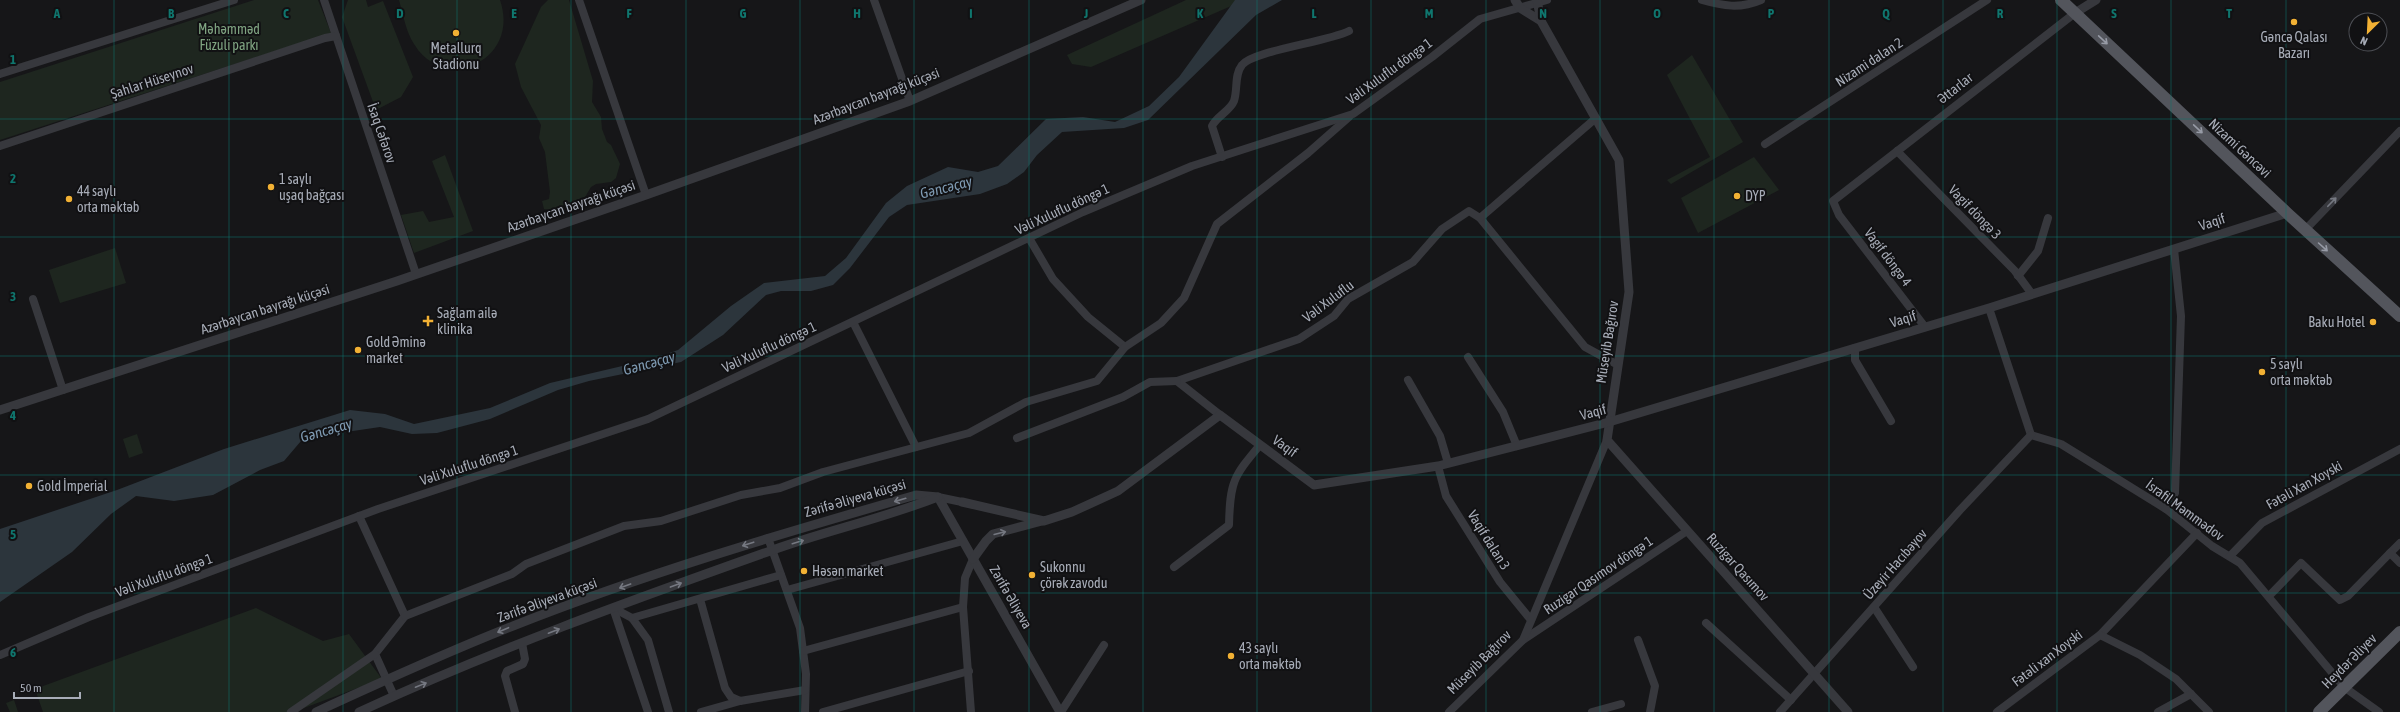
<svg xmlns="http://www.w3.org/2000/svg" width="2400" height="712" font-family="'Asap Condensed',sans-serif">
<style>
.green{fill:#1e261f}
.water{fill:#2c353c}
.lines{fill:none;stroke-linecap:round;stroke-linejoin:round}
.minor{stroke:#37383d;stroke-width:8}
.tertiary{stroke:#37383d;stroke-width:9}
.primary{stroke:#53555c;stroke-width:12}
.oneway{stroke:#979ba6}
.oneway2{stroke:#757881}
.grid{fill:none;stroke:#0f766e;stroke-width:1;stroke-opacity:0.55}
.poi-dot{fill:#f2b134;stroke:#111113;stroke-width:1.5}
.labels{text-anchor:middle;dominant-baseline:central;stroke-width:4;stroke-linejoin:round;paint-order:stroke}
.park-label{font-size:14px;fill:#7fa381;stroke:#111113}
.poi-label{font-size:14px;fill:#a8adb8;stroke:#111113;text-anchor:start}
.street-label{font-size:14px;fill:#a8adb8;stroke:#111113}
.water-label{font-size:15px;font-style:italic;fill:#7f9bb3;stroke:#111113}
.grid-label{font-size:13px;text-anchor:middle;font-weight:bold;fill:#0f766e;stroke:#111113;stroke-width:4;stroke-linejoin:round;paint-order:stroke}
</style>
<rect width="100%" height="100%" fill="#161618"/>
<!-- green -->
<g class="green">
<path d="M254 0H318L331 33 0 140V82Z"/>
<path d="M348 0H366L368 7 383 1 413 77 401 97 376 110 342 17Z"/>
<path d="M399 0H500C521 61 444 94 414 44 406 32 403 14 399 0Z"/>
<path d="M548 0H569L593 81 592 102 601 117 602 129 607 142 611 145 620 164 616 178 611 182 596 184 591 187 585 197 550 210 544 209 542 201 549 199 550 192 545 152 539 138 541 125 521 87 515 64 541 7Z"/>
<path d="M1186 0H1245L1091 67 1072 64 1067 55Z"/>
<path d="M1692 55 1743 142 1671 184 1667 180 1710 157 1667 75Z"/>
<path d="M445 155 473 231 414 253 401 215 423 211 429 222 454 217 432 161Z"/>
<path d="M1754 157 1779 190 1698 233 1681 198Z"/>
<path d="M115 248 126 283 60 303 49 270Z"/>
<path d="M137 434 143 453 129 458 123 439Z"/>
<path d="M256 608 323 641 349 634 382 679 293 712H43L35 689Z"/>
<path d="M14 700 18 712H10L6 703Z"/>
</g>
<!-- water -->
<path class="water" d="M1235 0H1282L1256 15 1148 120 1124 128 1062 132 1037 155 1024 172 1007 184 980 194 907 205 889 217 850 268 833 285 811 291H781L766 295 723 335 681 362 589 381 558 390 490 419 437 433 412 434 380 427 326 435 301 441 284 461 260 470 213 495 174 501 136 496 111 514 72 552 0 602V529L117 490 224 449 350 410 385 414 414 424 490 408 550 383 652 359 678 350 731 306 764 283 825 276 846 258 886 203 907 186 948 167 978 172 998 166 1046 119 1083 117 1115 122 1149 106 1179 77Z"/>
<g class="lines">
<!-- minor -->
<g class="minor">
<path d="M324 0 416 274"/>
<path d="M579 0 646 195"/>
<path d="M874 0 910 101"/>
<path d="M1702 0C1723 6 1740 9 1761 0"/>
<path d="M0 74 234 0"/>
<path d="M1765 144 1987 0"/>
<path d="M0 146 325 38 336 36"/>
<path d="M1897 151 2015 271 2032 294"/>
<path d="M1222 157 1212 126C1217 116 1230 111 1234 101 1238 89 1234 75 1242 65 1252 51 1327 42 1349 31"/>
<path d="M1480 218 1585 347 1618 365"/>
<path d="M2305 230 2400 131"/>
<path d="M1029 238 1053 279 1088 317 1125 347"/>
<path d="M2018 276 2038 251 2048 218"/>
<path d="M33 299 63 390"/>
<path d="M1989 308 2031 435"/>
<path d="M853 322 916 447"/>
<path d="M1925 327 1839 215 1833 201 2075 13"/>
<path d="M1855 348V360L1891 421"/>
<path d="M1468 357 1503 412 1517 446"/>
<path d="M1408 380 1440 436 1448 463"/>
<path d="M1220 415 1177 381 1299 339 1334 316 1348 299 1413 262 1442 229 1469 211 1480 218 1596 118"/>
<path d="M2031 435 2061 444 2166 509 2212 546 2240 563 2344 687 2379 712"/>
<path d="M1017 438 1123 397 1150 382 1177 381"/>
<path d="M1438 466 1446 496 1500 582 1531 620"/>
<path d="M938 497 962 502"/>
<path d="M2166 509 2175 493 2181 316 2174 249"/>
<path d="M359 516 405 616 375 654 394 696"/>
<path d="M768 538 800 628 806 674 805 712"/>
<path d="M2390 553 2400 543"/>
<path d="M2230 556 2262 523 2400 449"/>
<path d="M1174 567 1229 525C1230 482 1233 477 1260 445"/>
<path d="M787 590 963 541"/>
<path d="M2269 596 2301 563 2340 600 2348 596 2390 553 2400 563"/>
<path d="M700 599 725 688 731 697 740 701 805 690"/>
<path d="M1874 607 1913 667"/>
<path d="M613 608 632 618 648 640 669 712"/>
<path d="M613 608 648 712"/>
<path d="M405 616 512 574 526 564 624 526 661 521 741 495 780 488 823 472 969 433 1026 402 1097 381 1125 347 1161 323 1184 298 1217 224 1308 153 1349 117"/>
<path d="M632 618 781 575"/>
<path d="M1706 623 1791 700"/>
<path d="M2100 635 2197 533"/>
<path d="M1523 640 1687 531"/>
<path d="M1638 640 1655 686 1650 712"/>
<path d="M803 651 963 607"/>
<path d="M0 655 89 617 378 509 648 419 1083 212 1192 166 1353 114 1432 57 1480 19 1547 0"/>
<path d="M291 712 375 654"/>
<path d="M515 712 505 676 507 671 523 664 525 659 522 643"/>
<path d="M701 712 740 701"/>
<path d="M823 712 969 671"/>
<path d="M971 712 963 607 965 578 973 559"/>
<path d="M1061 712 1104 645"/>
<path d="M1449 712 1523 640 1607 440"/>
<path d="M1592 712 1621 704"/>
<path d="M1780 712 1960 510 2031 435"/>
<path d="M1997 712 2100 635 2140 655 2176 679 2209 712"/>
<path d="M2158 712 2191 694"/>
</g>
<!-- tertiary -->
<g class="tertiary">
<path d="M1515 0 1520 8 1541 21"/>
<path d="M1537 0 1541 21 1619 160 1629 292 1607 440 1848 712"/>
<path d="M2075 13 2096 0"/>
<path d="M0 410 397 281 646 195 910 101 1141 0"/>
<path d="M938 497 1060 712"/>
<path d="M962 502 1044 521 1072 512 1118 491 1220 415 1314 485 1438 466 1609 422 1989 308 2287 213"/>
<path d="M973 559 986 541 993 534 1042 521"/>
<path d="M316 712C381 682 447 652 513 626 644 574 780 534 916 495L938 497"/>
<path d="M359 712C493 650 632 600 770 551 825 531 881 519 935 498"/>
</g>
<!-- primary -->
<g class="primary">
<path d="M2061 0 2287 213 2400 316"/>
<path d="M2319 712 2400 632"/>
</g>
</g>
<!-- one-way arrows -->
<defs><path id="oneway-shaft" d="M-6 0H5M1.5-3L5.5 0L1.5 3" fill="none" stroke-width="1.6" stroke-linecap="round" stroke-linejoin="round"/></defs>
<g class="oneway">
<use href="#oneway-shaft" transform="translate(2103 40) rotate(43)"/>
<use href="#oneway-shaft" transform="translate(2198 129) rotate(43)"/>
<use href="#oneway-shaft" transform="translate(2323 247) rotate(42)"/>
</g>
<g class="oneway2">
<use href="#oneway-shaft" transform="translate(2332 202) rotate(-46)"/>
<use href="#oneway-shaft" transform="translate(900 500) rotate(164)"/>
<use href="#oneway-shaft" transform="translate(1000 533) rotate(-14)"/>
<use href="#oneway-shaft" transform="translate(798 542) rotate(-17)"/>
<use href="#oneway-shaft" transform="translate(748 544) rotate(162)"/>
<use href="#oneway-shaft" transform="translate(676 585) rotate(-20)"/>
<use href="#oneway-shaft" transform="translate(625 586) rotate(160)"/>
<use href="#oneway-shaft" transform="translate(503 630) rotate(157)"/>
<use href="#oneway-shaft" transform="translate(554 631) rotate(-21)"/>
<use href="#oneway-shaft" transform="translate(421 685) rotate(-22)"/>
</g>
<!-- grid -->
<path class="grid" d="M114 0V712M229 0V712M343 0V712M457 0V712M571 0V712M686 0V712M800 0V712M914 0V712M1029 0V712M1143 0V712M1257 0V712M1371 0V712M1486 0V712M1600 0V712M1714 0V712M1829 0V712M1943 0V712M2057 0V712M2171 0V712M2286 0V712M0 119H2400M0 237H2400M0 356H2400M0 475H2400M0 593H2400"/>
<!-- markers -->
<g class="poi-dot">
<circle cx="2294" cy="22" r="4"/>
<circle cx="456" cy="33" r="4"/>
<circle cx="271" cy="187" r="4"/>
<circle cx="1737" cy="196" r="4"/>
<circle cx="69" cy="199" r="4"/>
<path d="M426 315h4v4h4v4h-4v4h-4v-4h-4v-4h4z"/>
<circle cx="2373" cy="322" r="4"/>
<circle cx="358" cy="350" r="4"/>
<circle cx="2262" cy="372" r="4"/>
<circle cx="29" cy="486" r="4"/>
<circle cx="804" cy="571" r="4"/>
<circle cx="1032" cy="575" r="4"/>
<circle cx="1231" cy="656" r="4"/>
</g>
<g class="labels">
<!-- park labels -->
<g class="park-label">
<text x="229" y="29">Məhəmməd<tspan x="229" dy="16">Füzuli parkı</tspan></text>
</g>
<!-- poi labels -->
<g class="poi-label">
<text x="2294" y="37" text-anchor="middle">Gəncə Qalası<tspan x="2294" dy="16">Bazarı</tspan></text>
<text x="456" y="48" text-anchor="middle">Metallurq<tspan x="456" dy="16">Stadionu</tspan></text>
<text x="279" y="179">1 saylı<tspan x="279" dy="16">uşaq bağçası</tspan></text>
<text x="77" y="191">44 saylı<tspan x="77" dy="16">orta məktəb</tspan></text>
<text x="1745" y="196">DYP</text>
<text x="437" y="313">Sağlam ailə<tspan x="437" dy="16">klinika</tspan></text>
<text x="2365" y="322" text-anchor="end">Baku Hotel</text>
<text x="366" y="342">Gold Əminə<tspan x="366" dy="16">market</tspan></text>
<text x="2270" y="364">5 saylı<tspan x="2270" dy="16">orta məktəb</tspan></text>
<text x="37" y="486">Gold İmperial</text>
<text x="1040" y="567">Sukonnu<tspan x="1040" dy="16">çörək zavodu</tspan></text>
<text x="812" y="571">Həsən market</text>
<text x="1239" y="648">43 saylı<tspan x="1239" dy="16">orta məktəb</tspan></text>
</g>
<!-- street labels -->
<g class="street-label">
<text transform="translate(1869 62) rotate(-33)">Nizami dalan 2</text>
<text transform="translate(1389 71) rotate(-36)">Vəli Xuluflu döngə 1</text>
<text transform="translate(152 81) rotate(-18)">Şahlar Hüseynov</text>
<text transform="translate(1955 88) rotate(-38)">Əttarlar</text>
<text transform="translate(876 96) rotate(-21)">Azərbaycan bayrağı küçəsi</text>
<text transform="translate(382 133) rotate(71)">İsaq Cəfərov</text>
<text transform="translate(2240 148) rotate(43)">Nizami Gəncəvi</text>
<text transform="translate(571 206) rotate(-19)">Azərbaycan bayrağı küçəsi</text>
<text transform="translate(1062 209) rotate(-25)">Vəli Xuluflu döngə 1</text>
<text transform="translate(1975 212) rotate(46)">Vagif döngə 3</text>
<text transform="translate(2212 222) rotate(-18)">Vaqif</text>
<text transform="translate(1888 257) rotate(53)">Vagif döngə 4</text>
<text transform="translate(1328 301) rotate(-37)">Vəli Xuluflu</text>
<text transform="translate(265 309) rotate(-18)">Azərbaycan bayrağı küçəsi</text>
<text transform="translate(1903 319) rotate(-17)">Vaqif</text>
<text transform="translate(1607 342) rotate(-81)">Müseyib Bağırov</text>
<text transform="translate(769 347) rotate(-25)">Vəli Xuluflu döngə 1</text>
<text transform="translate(1593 412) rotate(-15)">Vaqif</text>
<text transform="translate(1285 446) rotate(36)">Vaqif</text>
<text transform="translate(469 465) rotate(-18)">Vəli Xuluflu döngə 1</text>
<text transform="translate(2304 485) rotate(-29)">Fətəli Xan Xoyski</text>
<text transform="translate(855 498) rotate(-16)">Zərifə Əliyeva küçəsi</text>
<text transform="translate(2185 510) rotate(36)">İsrafil Məmmədov</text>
<text transform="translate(1489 540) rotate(58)">Vaqif dalan 3</text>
<text transform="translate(1895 564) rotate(-49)">Üzeyir Hacıbəyov</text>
<text transform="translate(1738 567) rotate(48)">Ruzigar Qasımov</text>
<text transform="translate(164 575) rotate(-20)">Vəli Xuluflu döngə 1</text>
<text transform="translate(1598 575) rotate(-34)">Ruzigar Qasımov döngə 1</text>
<text transform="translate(1011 597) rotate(60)">Zərifə Əliyeva</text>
<text transform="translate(547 600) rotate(-20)">Zərifə Əliyeva küçəsi</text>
<text transform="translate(2047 658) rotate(-37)">Fətəli xan Xoyski</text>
<text transform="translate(2349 661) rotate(-45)">Heydər Əliyev</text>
<text transform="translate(1479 662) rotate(-45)">Müseyib Bağırov</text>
</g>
<!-- water labels -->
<g class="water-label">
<text transform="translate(946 187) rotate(-14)">Gəncəçay</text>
<text transform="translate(649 363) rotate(-15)">Gəncəçay</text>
<text transform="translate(326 430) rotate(-16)">Gəncəçay</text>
</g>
</g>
<g class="grid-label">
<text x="57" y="18">A</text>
<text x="171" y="18">B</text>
<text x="286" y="18">C</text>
<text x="400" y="18">D</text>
<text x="514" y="18">E</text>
<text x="629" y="18">F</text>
<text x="743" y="18">G</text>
<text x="857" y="18">H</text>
<text x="971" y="18">I</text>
<text x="1086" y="18">J</text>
<text x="1200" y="18">K</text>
<text x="1314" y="18">L</text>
<text x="1429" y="18">M</text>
<text x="1543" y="18">N</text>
<text x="1657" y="18">O</text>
<text x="1771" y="18">P</text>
<text x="1886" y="18">Q</text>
<text x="2000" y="18">R</text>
<text x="2114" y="18">S</text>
<text x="2229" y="18">T</text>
<text x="13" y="64">1</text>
<text x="13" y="183">2</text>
<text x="13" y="301">3</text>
<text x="13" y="420">4</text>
<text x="13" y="539">5</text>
<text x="13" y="657">6</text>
</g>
<!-- north arrow -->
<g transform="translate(2368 32) rotate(204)"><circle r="19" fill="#111113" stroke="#4d4f55"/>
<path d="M0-3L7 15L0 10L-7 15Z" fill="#f2b134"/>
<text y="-6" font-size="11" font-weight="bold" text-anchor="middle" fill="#a8adb8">N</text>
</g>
<!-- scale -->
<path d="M14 692v6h66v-6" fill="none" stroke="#a8adb8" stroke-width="2"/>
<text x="20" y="692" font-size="12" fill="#a8adb8" stroke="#111113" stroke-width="3" paint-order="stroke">50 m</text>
</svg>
